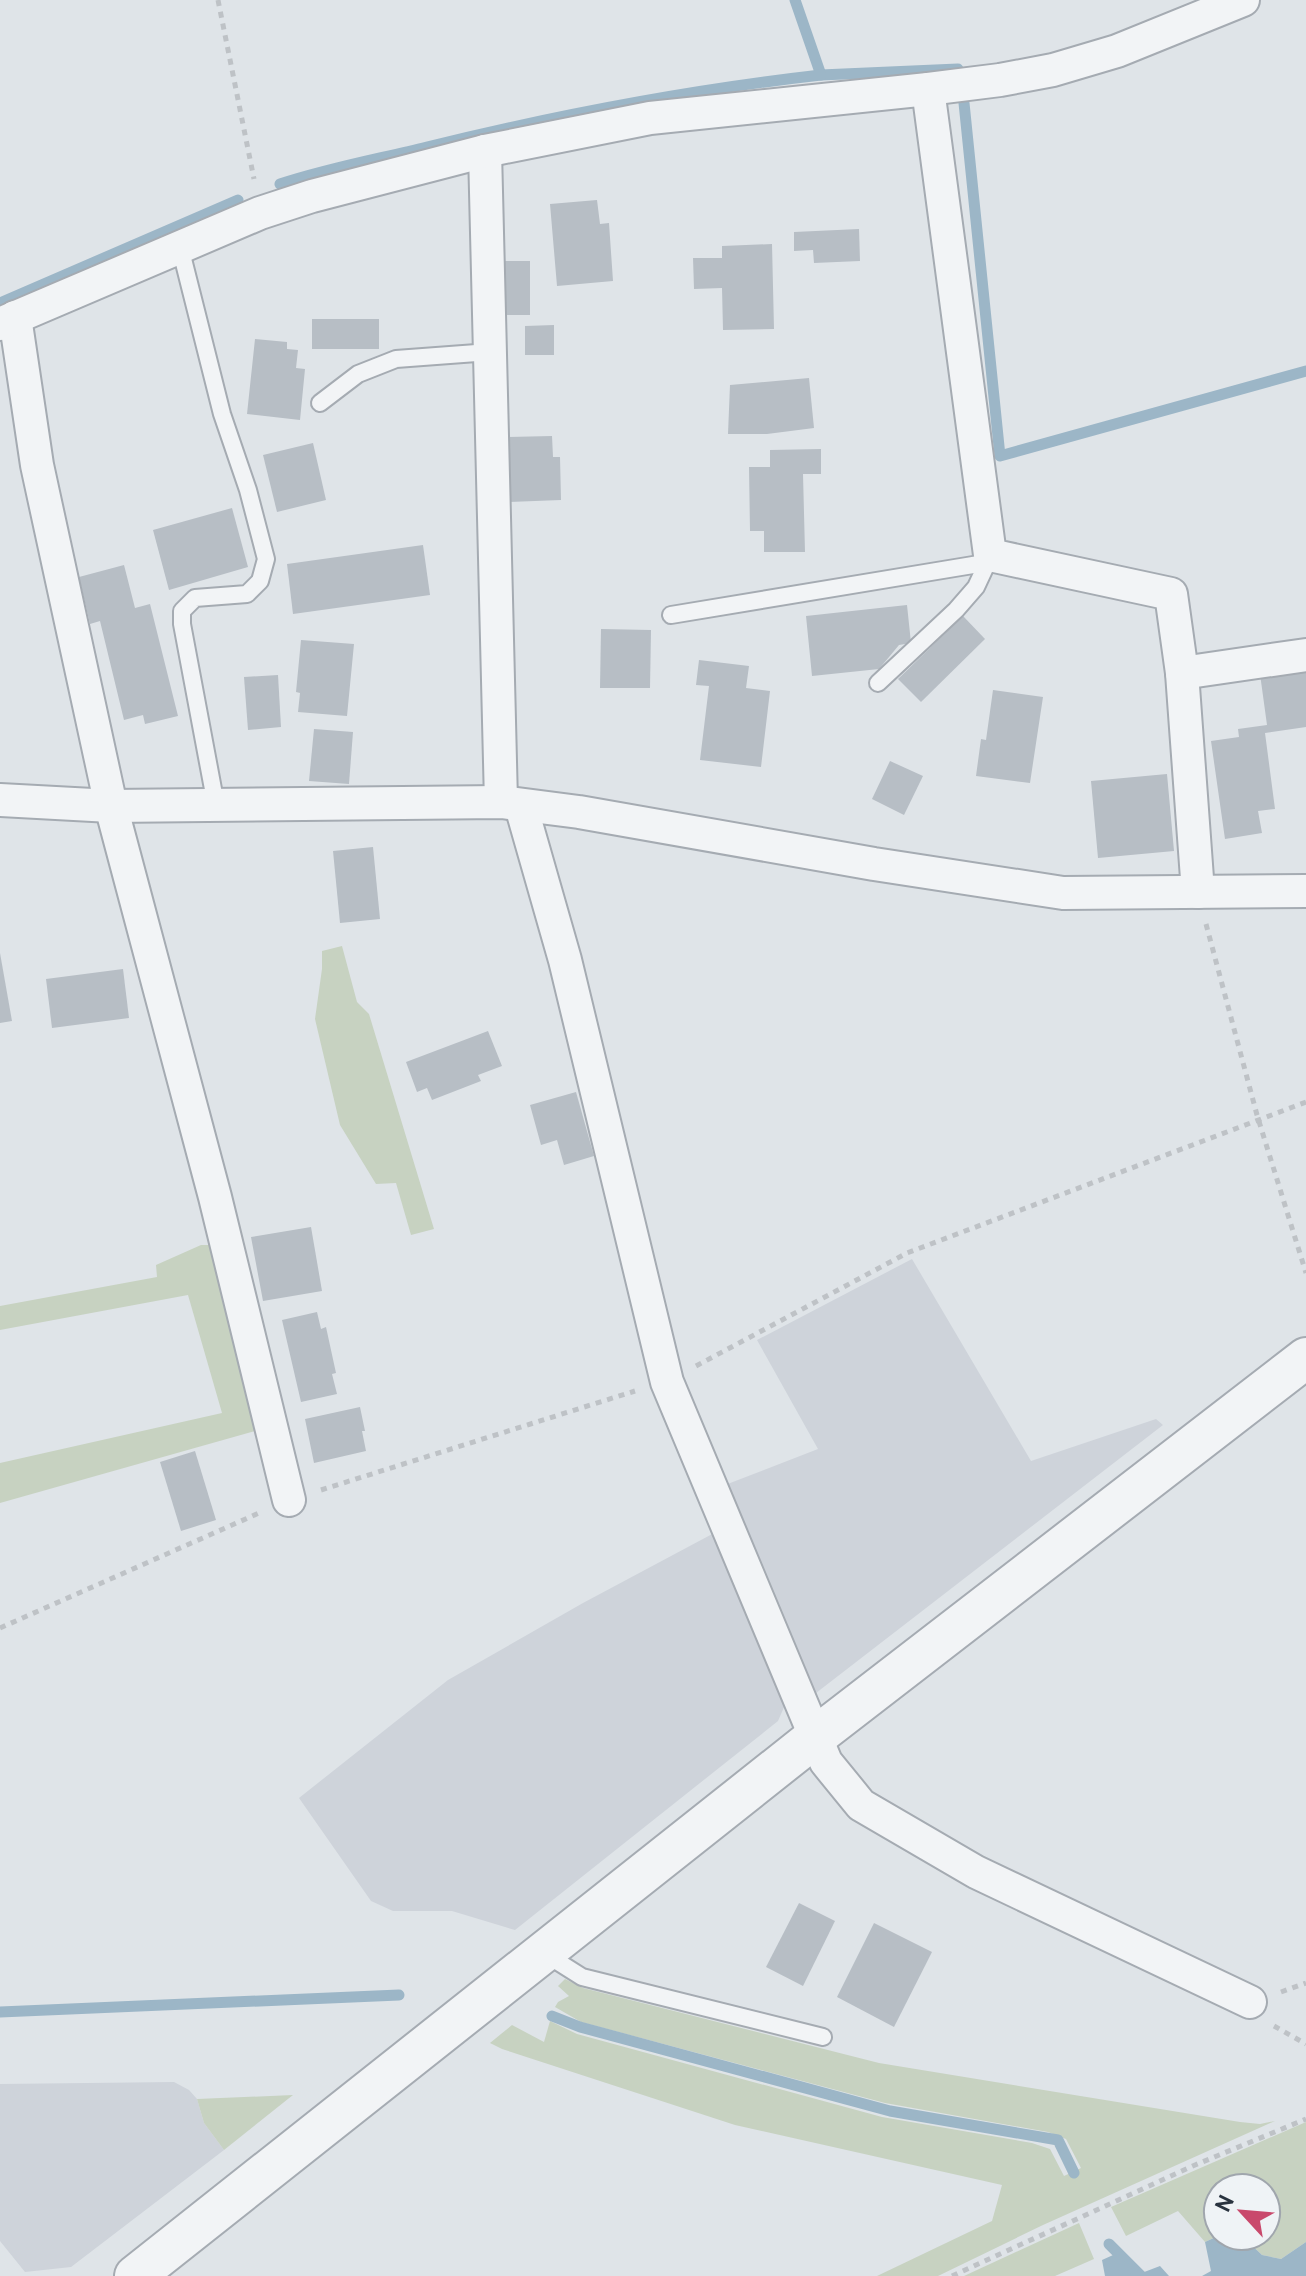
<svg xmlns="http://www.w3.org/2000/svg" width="1306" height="2276" font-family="Overpass,sans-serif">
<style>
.built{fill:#ced3da}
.green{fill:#c7d2c1}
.water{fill:#9cb6c7}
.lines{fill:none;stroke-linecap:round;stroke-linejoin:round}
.stream{stroke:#9cb6c7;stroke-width:11}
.building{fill:#b7bec5}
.service-casing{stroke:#a5abb2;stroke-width:20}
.minor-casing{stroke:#a5abb2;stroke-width:36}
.tertiary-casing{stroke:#a5abb2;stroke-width:44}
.path{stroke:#bec2c6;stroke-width:5;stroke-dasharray:6 6;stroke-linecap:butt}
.service{stroke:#f2f4f6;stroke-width:16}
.minor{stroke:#f2f4f6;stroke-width:32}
.tertiary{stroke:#f2f4f6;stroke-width:40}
</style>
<rect width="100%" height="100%" fill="#dfe4e8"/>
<!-- built -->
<g class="built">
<path d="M912 1259 1031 1461 1156 1419 1163 1425 816 1693 725 1485 818 1449 757 1340Z"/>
<path d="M716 1532 788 1698 778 1721 515 1930 452 1911H393L371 1901 299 1798 448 1680 583 1603Z"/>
<path d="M174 2082 189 2090 197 2099 204 2123 224 2150 71 2267 25 2272 0 2241V2084Z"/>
</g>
<!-- green -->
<g class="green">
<path d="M342 946 357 1002 369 1014 434 1229 411 1235 396 1183 376 1184 340 1125 315 1019 322 969V951Z"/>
<path d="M201 1245H210L255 1431 0 1503V1463L222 1413 188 1295 0 1330V1306L157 1277 156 1265Z"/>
<path d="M565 1979 583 1988 879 2063 1240 2122 1260 2124 1275 2121 1043 2225 938 2276H877L992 2221 1002 2185 735 2125 502 2049 490 2043 512 2025 544 2042 550 2021 577 2034 882 2117 1032 2143 1050 2149 1064 2176 1081 2168 1066 2139 1048 2132 885 2103 581 2022 555 2007 558 2002 569 1996 558 1986Z"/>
<path d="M293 2095 224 2150 204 2123 197 2099Z"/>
<path d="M1306 2122V2242L1281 2259 1262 2255 1242 2236H1266V2188H1218V2236L1205 2242 1178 2211 1126 2236 1111 2207Z"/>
<path d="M1079 2223 1094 2259 1055 2276H964Z"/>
</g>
<!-- water -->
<g class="water">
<path d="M1218 2236H1242L1262 2255 1281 2259 1306 2242V2276H1202L1211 2271 1205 2242Z"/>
<path d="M1122 2251 1139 2274 1160 2266 1169 2276H1105L1102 2260Z"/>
</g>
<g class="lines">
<!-- stream -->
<g class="stream">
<path d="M795 0 821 75 958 69"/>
<path d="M964 103 1000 456 1306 371"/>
<path d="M280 184C328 168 378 159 427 147 557 115 688 90 821 75"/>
<path d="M0 303 238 200"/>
<path d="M0 2012 399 1995"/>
<path d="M552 2016 580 2027 890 2111 1058 2140 1074 2173"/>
<path d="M1109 2244 1141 2276"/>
</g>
</g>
<!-- building -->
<g class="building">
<path d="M597 200 600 224 609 223 613 281 557 286 550 204Z"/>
<path d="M859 229 860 261 814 263 813 250 794 251V232Z"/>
<path d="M772 244 774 329 723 330 722 288 694 289 693 258H722V246Z"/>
<rect x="501" y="261" width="29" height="54"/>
<rect x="312" y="319" width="67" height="30"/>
<path d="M554 325V355H525V326Z"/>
<path d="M255 339 287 342V349L298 350 296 368 305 369 300 420 247 414Z"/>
<path d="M809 378 814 428 767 434H728L730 385Z"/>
<path d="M552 436 553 457H560L561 500 509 502 507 437Z"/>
<path d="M313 443 326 500 277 512 263 455Z"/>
<path d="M821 449V474H803L805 552H764V531H750L749 467H770V450Z"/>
<path d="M232 508 248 567 169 590 153 530Z"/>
<path d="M423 545 430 595 293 614 287 564Z"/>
<path d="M124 565 135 608 150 604 178 716 145 724 143 715 124 720 100 621 90 624 79 577Z"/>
<path d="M907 605 911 643 899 645 879 669 812 676 806 616Z"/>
<path d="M963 616 985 639 921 702 898 679Z"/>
<path d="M601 629 651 630 650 688H600Z"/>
<path d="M301 640 354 644 347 716 298 712 300 693 296 692Z"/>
<path d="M699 660 749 666 746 688 770 691 761 767 700 760 709 686 696 685Z"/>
<path d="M1306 667V727L1265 733 1275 809 1258 811 1262 833 1225 839 1211 741 1239 737 1238 729 1267 725 1260 674Z"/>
<path d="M278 675 281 727 248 730 244 677Z"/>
<path d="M993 690 1043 697 1030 783 976 776 981 739 986 740Z"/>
<path d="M314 729 353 732 349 784 309 781Z"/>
<path d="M890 761 923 776 904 815 872 799Z"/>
<path d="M1167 774 1174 851 1098 858 1091 781Z"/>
<path d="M373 847 380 919 340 923 333 851Z"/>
<path d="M0 953 12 1021 0 1023Z"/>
<path d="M123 969 129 1018 52 1028 46 979Z"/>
<path d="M488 1031 502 1066 478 1075 481 1081 432 1100 427 1088 417 1092 406 1062Z"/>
<path d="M576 1092 594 1156 564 1165 557 1140 541 1145 530 1105Z"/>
<path d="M311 1227 322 1291 263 1301 251 1237Z"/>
<path d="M317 1312 321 1329 326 1327 336 1373 332 1374 337 1394 301 1402 282 1320Z"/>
<path d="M360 1407 365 1431H362L366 1451 314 1463 305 1419Z"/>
<path d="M195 1451 216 1520 181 1531 160 1462Z"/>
<path d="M799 1903 835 1921 803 1986 766 1967Z"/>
<path d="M874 1923 932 1952 894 2027 837 1997Z"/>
</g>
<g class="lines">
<defs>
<g id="service">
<path d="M180 247 222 414 248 490 266 559 260 581 247 594 195 598 182 611V624L216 805"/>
<path d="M320 403 358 374 396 359 490 352"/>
<path d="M671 615 979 564 990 555"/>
<path d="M878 683 956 610 976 587 990 557"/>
<path d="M544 1953 582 1977 823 2037"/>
</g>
<g id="minor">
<path d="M928 89 990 555 1171 594 1182 673 1198 892"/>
<path d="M485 151 501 802"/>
<path d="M15 317 37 465 111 806 215 1197 289 1500"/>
<path d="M0 324 260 213 312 196 485 151 650 118 928 89 1000 80 1053 70 1117 51 1243 0"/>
<path d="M1182 673 1306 655"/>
<path d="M0 800 111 806 501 802 579 812 874 864 1063 893 1306 891"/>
<path d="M521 806 565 960 667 1382 826 1762 861 1805 976 1872 1250 2002"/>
</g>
<path id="tertiary" d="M135 2276 814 1738 1306 1358"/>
</defs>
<!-- service casing -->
<use href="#service" class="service-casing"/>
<!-- minor casing -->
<use href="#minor" class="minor-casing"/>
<!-- tertiary casing -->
<use href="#tertiary" class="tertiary-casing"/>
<!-- path -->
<g class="path">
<path d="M218 0 254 179"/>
<path d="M1206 924 1257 1115 1306 1273"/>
<path d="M696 1366 907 1253 1306 1102"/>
<path d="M321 1490 635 1391"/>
<path d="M0 1628 259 1513"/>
<path d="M1281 1992 1306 1983"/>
<path d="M1274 2026 1306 2044"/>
<path d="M952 2276 1195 2165 1306 2119"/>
</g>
<!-- service -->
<use href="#service" class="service"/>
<!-- minor -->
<use href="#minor" class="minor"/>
<!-- tertiary -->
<use href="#tertiary" class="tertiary"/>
</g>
<!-- north arrow -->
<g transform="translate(1242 2212) rotate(296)"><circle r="38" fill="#eff3f6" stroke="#a0a6ad" stroke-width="2"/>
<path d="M0-6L14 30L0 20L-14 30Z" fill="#c9496c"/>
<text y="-12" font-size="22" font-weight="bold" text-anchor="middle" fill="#29333f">N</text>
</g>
</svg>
